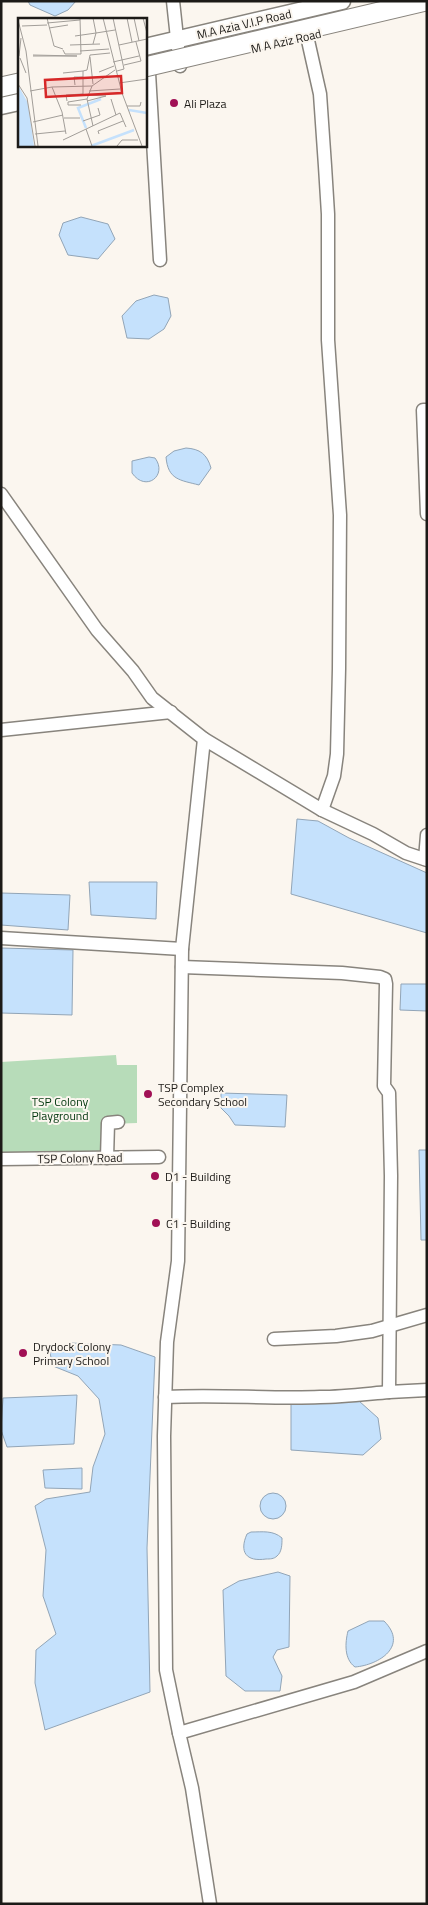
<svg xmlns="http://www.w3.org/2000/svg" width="428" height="1905" font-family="'Titillium Web',sans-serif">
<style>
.green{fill:#b7dcb9}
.water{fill:#c5e1fc;stroke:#92a5b7}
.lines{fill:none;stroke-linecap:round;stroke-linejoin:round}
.minor-casing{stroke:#88847d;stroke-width:15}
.major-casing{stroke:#88847d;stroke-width:19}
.highway-casing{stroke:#88847d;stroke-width:21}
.minor{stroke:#fff;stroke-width:12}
.major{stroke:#fff;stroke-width:16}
.highway{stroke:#fff;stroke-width:19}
.highway-bridge-casing{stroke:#88847d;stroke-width:21;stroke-linecap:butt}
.highway-bridge{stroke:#fff;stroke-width:19}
.poi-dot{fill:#a11055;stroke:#fbf6ef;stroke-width:2}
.labels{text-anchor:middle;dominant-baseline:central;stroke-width:4;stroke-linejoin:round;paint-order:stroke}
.street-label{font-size:12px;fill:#1c1a17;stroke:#fbf6ef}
.poi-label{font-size:12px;fill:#1c1a17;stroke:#fbf6ef;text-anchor:start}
.park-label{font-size:12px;fill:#00360d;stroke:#fbf6ef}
.inset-river{fill:none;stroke:#c5e1fc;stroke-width:2.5}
.inset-road{fill:none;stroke:#a29e99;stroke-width:1}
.view{fill:#d62828;fill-opacity:0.15;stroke:#d62828;stroke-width:2.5}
.inset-edge{fill:none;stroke:#1c1a17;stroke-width:2.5}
</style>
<rect width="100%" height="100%" fill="#fbf6ef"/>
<!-- green -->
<path class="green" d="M116 1055 117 1065H137V1123L109 1124 108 1158 1 1159V1062Z"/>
<!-- water -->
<g class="water">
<path d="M28 1H76L68 10 55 16 30 5Z"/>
<path d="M81 217 108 224 115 239 98 259 68 255 59 235 63 223Z"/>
<path d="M154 295 168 298 171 316 164 329 149 339 127 338 122 316 136 301Z"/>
<path d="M186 448C200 449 207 454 211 468L199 485C180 480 168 480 166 457L174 451Z"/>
<path d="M149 457 155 458C168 475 146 493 132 473V461Z"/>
<path d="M297 819 318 821 349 838 427 873V933L291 894Z"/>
<path d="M89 882H157L156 919 91 915Z"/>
<path d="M1 893 70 895 68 930 1 925Z"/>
<path d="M1 948 73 950 72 1015 1 1013Z"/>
<path d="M401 984H427V1011L400 1010Z"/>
<path d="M221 1093 287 1095 285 1127 235 1125 229 1116 221 1108Z"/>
<path d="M419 1150H427V1240H421Z"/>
<path d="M70 1343 121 1345 155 1357 147 1548 150 1692 45 1730 35 1683 36 1650 56 1634 43 1596 46 1550 35 1506 46 1499 90 1492 93 1467 105 1434 99 1399 78 1376 53 1366 50 1353Z"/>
<path d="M77 1395 74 1444 7 1447 1 1430 3 1398Z"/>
<path d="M359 1401 378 1418 381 1439 363 1455 291 1450V1402Z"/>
<path d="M82 1468V1489L45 1488 43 1470Z"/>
<circle cx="273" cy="1506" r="13"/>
<path d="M251 1532C262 1532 273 1530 282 1538 282 1544 282 1552 277 1556 274 1559 270 1559 266 1559 246 1562 239 1552 247 1534Z"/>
<path d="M278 1572 290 1576 289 1647 277 1650 273 1657 282 1676 280 1691H245L226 1676 223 1590 239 1581Z"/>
<path d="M369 1621H384C409 1646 379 1665 355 1667 344 1659 345 1643 348 1631Z"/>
</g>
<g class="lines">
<defs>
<g id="minor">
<path d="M173 1 180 66"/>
<path d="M307 36 320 94 325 166 328 214V340L340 515 339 669 337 754 334 776 322 810"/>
<path d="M149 73 160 260"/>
<path d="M427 410H423L427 514"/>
<path d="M1 494 97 630 133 671 152 698 204 739 182 949 178 1261 167 1342 164 1436 166 1670 179 1733"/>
<path d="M1 730 171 712"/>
<path d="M204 739 322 810 373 834 406 853 427 860"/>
<path d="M425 859 427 835"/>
<path d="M1 938 182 949"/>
<path d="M182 967 342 973 380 977 385 979 386 984 384 1086 389 1093 391 1176 389 1392 427 1390"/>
<path d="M107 1158 108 1123 118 1122"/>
<path d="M1 1159 159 1157"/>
<path d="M274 1339 336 1336 372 1331 427 1315"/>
<path d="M165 1397C217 1394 268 1399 320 1397 343 1397 366 1394 389 1392"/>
<path d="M210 1904 192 1788 179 1733 354 1682 427 1651"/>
</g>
<g id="major">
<path d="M145 47 342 1"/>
<path d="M1 106 19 102"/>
</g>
<path id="highway" d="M1 87 19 83"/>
</defs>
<!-- minor casing -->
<use href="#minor" class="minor-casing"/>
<!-- major casing -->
<use href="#major" class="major-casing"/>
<!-- highway casing -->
<use href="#highway" class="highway-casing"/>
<!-- minor -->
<use href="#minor" class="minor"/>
<!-- major -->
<use href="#major" class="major"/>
<!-- highway -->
<use href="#highway" class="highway"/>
<defs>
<path id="highway-bridge" d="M145 67 426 1"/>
</defs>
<!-- highway-bridge casing -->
<use href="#highway-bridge" class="highway-bridge-casing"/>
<!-- highway-bridge -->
<use href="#highway-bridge" class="highway-bridge"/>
</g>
<!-- markers -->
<g class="poi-dot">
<circle cx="174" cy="103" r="5"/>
<circle cx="148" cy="1094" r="5"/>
<circle cx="155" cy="1176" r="5"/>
<circle cx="156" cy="1223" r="5"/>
<circle cx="23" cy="1353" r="5"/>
</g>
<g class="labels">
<!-- street labels -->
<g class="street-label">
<text transform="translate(244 24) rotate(-13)">M.A Azia V.I.P Road</text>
<text transform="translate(286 41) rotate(-13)">M A Aziz Road</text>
<text transform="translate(80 1158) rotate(-1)">TSP Colony Road</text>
</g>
<!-- poi labels -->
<g class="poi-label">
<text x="184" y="103">Ali Plaza</text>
<text x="158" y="1087">TSP Complex<tspan x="158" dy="14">Secondary School</tspan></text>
<text x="165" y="1176">D1 - Building</text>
<text x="166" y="1223">C1 - Building</text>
<text x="33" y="1346">Drydock Colony<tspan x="33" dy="14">Primary School</tspan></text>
</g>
<!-- park labels -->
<g class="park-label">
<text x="60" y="1101">TSP Colony<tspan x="60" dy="14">Playground</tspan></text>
</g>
</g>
<!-- overview -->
<g transform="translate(18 18)">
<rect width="129" height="129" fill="#fbf6ef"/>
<path d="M0 67 10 85 16 128H0Z" fill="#c5e1fc"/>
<path class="inset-river" d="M111 92 129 95M68 110 60 90 83 81M73 128 116 112"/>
<path class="inset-road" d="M29 0 36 28 45 31M75 0 78 15 97 12M85 0 104 75 124 128M95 0 106 51 99 53M109 0 114 24M116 0 121 23M125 0 129 15M0 2 8 33 20 128M29 5 62 2M4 8 29 7M31 10 50 7M57 18 78 15 75 26M52 27 82 26M101 27 129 21M45 32 47 36H63L62 0M62 33 91 31M15 37 59 38H15M1 38 3 20M72 39 75 66M2 40 8 55M95 44 121 38M106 47 123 43 118 24M81 54 96 48M45 55 65 53M101 65 129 61M0 66 9 80 17 128M57 67 56 59H65M65 68V53L69 52 72 37 92 35M74 68 69 81 75 108M34 69 74 68 97 52M12 73 34 69 44 94 48 116M71 73 102 71M93 81 98 97M49 83 48 77 65 76V68M69 83 88 78 69 77M63 87H50V84L69 81M109 88H122L123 84M46 100H62M65 103 82 97 80 90M15 104 45 97M68 111 74 128M17 116 47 113M81 116 80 113 105 103M45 122 102 95 108 109M99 128 104 122H120"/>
<path class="view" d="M103 58 104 75 28 79 27 62Z"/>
<rect width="129" height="129" class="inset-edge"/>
</g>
<!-- border -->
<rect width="428" height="1905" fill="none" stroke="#1c1a17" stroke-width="5"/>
</svg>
